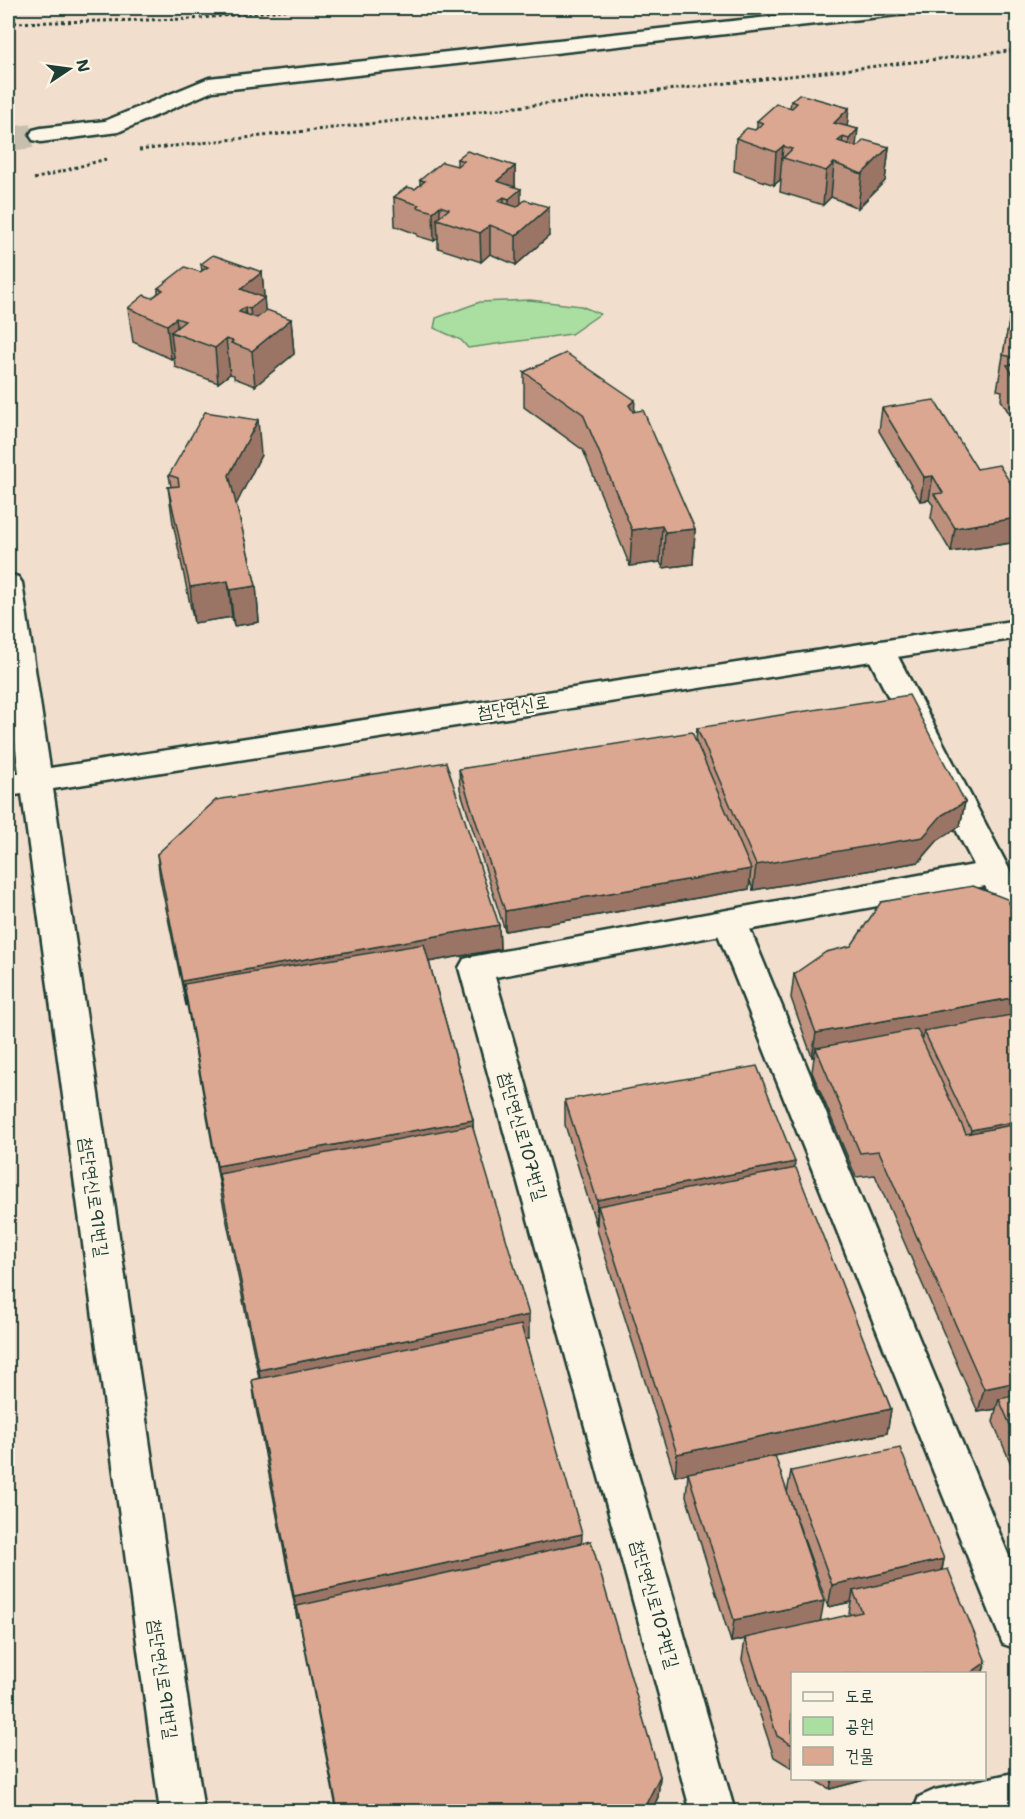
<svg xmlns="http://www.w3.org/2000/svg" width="1025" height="1819" font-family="'Shantell Sans','Poor Story',sans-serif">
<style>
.green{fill:#aadfa1;stroke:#648e6a;stroke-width:1.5}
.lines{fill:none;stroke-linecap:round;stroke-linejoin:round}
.minor-tunnel{stroke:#c8beae;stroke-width:24;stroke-dasharray:24 12;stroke-linecap:butt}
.pedestrian-casing{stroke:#1f3d34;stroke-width:5}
.minor-casing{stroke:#1f3d34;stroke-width:5}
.tertiary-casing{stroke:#1f3d34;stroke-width:5}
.path{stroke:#1f3d34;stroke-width:3;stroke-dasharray:3 3;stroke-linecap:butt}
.pedestrian{fill:#fcf5e5;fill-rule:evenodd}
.minor{fill:#fcf5e5;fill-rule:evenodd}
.tertiary{fill:#fcf5e5;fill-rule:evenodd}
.wall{fill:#bd907d;stroke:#1f3d34;stroke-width:1.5;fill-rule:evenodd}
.shaded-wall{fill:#9a7566;stroke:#1f3d34;stroke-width:1.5}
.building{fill:#dca791;stroke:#1f3d34;stroke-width:1.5}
.labels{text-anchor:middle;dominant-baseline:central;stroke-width:4.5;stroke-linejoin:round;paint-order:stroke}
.street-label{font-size:18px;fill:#1f3d34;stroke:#fcf5e5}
</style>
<rect width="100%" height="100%" fill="#f2decc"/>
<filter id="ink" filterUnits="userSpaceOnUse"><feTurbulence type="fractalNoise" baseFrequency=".0167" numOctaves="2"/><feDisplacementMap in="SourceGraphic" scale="12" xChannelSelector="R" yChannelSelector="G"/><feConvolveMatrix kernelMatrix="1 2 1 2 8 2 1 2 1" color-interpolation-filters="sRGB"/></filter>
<g filter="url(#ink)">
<!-- green -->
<path class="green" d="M530 300 581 306 600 314 571 334 468 348 461 340 434 328 436 318 480 302Z"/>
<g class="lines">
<!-- minor-tunnel -->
<path class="minor-tunnel" d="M8 139 41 135"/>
<defs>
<path id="pedestrian" d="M730 910 742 914 747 922 1018 1578V1649L1003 1644 997 1630 713 922 718 914Z"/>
<g id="minor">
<path d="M852 8H917L914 13 906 14 213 91 118 132 41 142 33 140 30 135 33 130 41 128 105 121 209 78Z"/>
<path d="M880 641 890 644 895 651 1018 886V931L1006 927 985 886 495 977 735 1812H691L459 968 464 959 476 956 974 865 865 651 870 644Z"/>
<path d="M1018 1772V1812H913L919 1797 935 1790Z"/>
</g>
<path id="tertiary" d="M8 574 18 577 22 583 50 768 1018 620V638L53 789 204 1812H160L22 794 8 796V774L19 773 8 686Z"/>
</defs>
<!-- pedestrian casing -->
<use href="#pedestrian" class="pedestrian-casing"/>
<!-- minor casing -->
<use href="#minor" class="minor-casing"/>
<!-- tertiary casing -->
<use href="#tertiary" class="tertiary-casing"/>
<!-- path -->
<g class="path">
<path d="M8 23 191 19 305 8"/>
<path d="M139 150 1018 50"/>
<path d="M34 179 106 159"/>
</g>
<!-- pedestrian -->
<use href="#pedestrian" class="pedestrian"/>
<!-- minor -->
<use href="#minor" class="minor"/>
<!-- tertiary -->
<use href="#tertiary" class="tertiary"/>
</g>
<!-- wall -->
<g class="wall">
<path d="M791 101 849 108 847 126 856 146 889 147 885 181 858 208 831 197 823 205 780 192 781 180H780L774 185 734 171 736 138 755 130 757 128V121L790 108Z"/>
<path d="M457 159 515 166V187L521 204 549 236 516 265 490 254 481 262 438 248V238L434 241 417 236V234L395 226 394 197 415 189 420 185V180L457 166Z"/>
<path d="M201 264 262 272 265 312 291 319 294 354 255 386 234 378V375L230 374 218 383 175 367 174 357 171 359 133 342 128 308 152 298 158 293V288L200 272 202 271Z"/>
<path d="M1013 299H1017V426L1001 400 1002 391 997 390Z"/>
<path d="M524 372 634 411 695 529 693 564 663 568 660 562 630 566 583 450 524 407Z"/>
<path d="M882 408 977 469 1013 487 1017 486V542L951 552 931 518 933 505 929 500 920 501 879 431Z"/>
<path d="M261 455 236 504 256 586 259 622 234 626 232 617 194 623 173 523 168 487H171L169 475Z"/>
<path d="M697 728 965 802 960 826 938 840 919 862 753 890 750 881 749 889 505 931 460 789 459 769 696 741Z"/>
<path d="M157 854 499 925 500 949 429 962 473 1120V1129L529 1339H525L581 1543 660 1776 658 1797 651 1812H337L299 1618H297L255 1403 252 1380 259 1378 222 1198 187 1005H186L160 879Z"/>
<path d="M1017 919V1021L1014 1022 1017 1029V1478L993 1422 996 1409 978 1412 875 1175 856 1177 812 1072 814 1057H812L791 998 794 974Z"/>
<path d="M565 1100 794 1169 891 1409 887 1433 775 1456 787 1493 791 1471 944 1559 942 1571 986 1662 982 1674H792V1768L774 1757 742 1660 745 1639 731 1642 686 1496 688 1474 675 1476 597 1230V1224H596L565 1125ZM790 1500 828 1607 851 1602 849 1613 850 1615 821 1622Z"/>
<path d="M811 1779H868L830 1789Z"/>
</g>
<!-- shaded-wall -->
<g class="shaded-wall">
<path d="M849 108 846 138 843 137 840 165 834 123Z"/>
<path d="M858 129 854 163 846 168 849 139Z"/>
<path d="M783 146 780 180 774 185 776 152Z"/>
<path d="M889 147 885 181 858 208 862 174Z"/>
<path d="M834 163 831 197 823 205 826 171Z"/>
<path d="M515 166V193L521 189V217L509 227V199L504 197V226L498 229 497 181Z"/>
<path d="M440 206V220L437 219 438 238 434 241 433 212Z"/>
<path d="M549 207V236L516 265V236Z"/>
<path d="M490 225V254L481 262 480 233Z"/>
<path d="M262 272 267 333 254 344 250 309 245 307 248 342 239 312 241 289Z"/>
<path d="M176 318 178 335 171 332 174 357 171 359 167 325Z"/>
<path d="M291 319 294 354 255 386 252 351Z"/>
<path d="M226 339 230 374 218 383 215 348Z"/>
<path d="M635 400 633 436 629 405Z"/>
<path d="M258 420 261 455 233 511 229 475Z"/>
<path d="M933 476 929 500 920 501 924 477Z"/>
<path d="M1017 518V542L951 552 955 528Z"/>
<path d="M662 526 660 562 630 566 632 530Z"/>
<path d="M695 529 693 564 663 568 665 532Z"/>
<path d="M228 581 232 617 194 623 190 587Z"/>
<path d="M256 586 259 622 234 626 230 590Z"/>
<path d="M965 802 960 826 938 840 919 862 753 890 756 865 942 815Z"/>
<path d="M751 869 749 889 505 931V911Z"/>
<path d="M499 925 500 949 188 1005 184 984 187 1005H186L182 981Z"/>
<path d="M1017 997V1021L927 1037 924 1031 923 1038 819 1056 816 1048 814 1057H812L816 1033Z"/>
<path d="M473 1120 474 1144 219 1174 221 1190 217 1166Z"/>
<path d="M1017 1121V1144L966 1154 971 1130Z"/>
<path d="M795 1162 792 1186 598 1206 597 1224H596L597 1200Z"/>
<path d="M529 1315V1339L262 1393 259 1370Z"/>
<path d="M1017 1382V1404L999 1399 996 1409 978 1412 984 1389Z"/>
<path d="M891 1409 887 1433 675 1476 677 1454Z"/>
<path d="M582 1534 581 1557 297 1606 299 1618H297L294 1596Z"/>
<path d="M944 1559 939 1582 853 1591 851 1602 828 1607 832 1585Z"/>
<path d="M824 1601 820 1623 731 1642 734 1620Z"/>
<path d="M986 1662 982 1674H969Z"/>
<path d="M660 1776 658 1797 651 1812H642Z"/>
<path d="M832 1779H868L830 1789Z"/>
</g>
<!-- building -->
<g class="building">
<path d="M799 94 849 108 834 123 858 129 849 139 843 137 838 141 857 147 864 140 889 147 862 174 834 163 826 171 783 158 792 149 783 146 776 152 736 138 747 128 755 130 763 123 757 121 776 104 792 108 797 103 791 101Z"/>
<path d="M467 151 515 166 497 181 521 189 509 199 504 197 498 201 517 207 525 200 549 207 516 236 490 225 480 233 437 219 449 209 440 206 433 212 417 207 419 205 394 197 407 187 415 189 425 181 420 180 442 162 457 166 464 161 457 159Z"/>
<path d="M213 255 262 272 241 289 264 298 250 309 245 307 239 312 257 318 267 310 291 319 252 351 231 343 233 341 226 339 215 348 171 332 185 321 176 318 167 325 128 308 144 295 152 298 163 290 158 288 185 267 200 272 208 267 201 264Z"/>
<path d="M1013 299H1017V381L1007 365 1017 364 1012 357 1003 355Z"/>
<path d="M566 353 635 400 629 405 633 412 643 410 695 529 665 532 662 526 632 530 583 414 524 372Z"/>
<path d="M934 400 977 469 999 465 1013 487 1017 486V518L955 528 934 494 943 493 933 476 924 477 882 408Z"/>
<path d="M205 412 258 420 229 475 256 586 230 590 228 581 190 587 168 487 179 486 178 478 169 475Z"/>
<path d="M909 695 965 802 942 815 923 837 756 865 697 728Z"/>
<path d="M692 732 751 869 505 911 459 769Z"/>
<path d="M446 762 499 925 182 981 157 854 216 800Z"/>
<path d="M973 886 1007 899 1017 919V997L816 1033 794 974 826 952 851 946 881 902Z"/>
<path d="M424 944 473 1120 217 1166 184 984Z"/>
<path d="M1011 1015 1017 1029V1121L971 1130 924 1031Z"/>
<path d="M917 1029 966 1134 1017 1124V1382L984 1389 879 1151 860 1153 816 1048Z"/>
<path d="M757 1066 795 1162 597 1200 565 1100Z"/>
<path d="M472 1125 529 1315 259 1370 219 1174Z"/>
<path d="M796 1168 891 1409 677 1454 598 1206Z"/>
<path d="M521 1325 582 1534 294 1596 252 1380Z"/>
<path d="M1017 1395V1441L999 1399Z"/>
<path d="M900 1448 944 1559 832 1585 791 1471Z"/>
<path d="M775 1456 824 1601 734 1620 688 1473Z"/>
<path d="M591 1541 660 1776 642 1812H338L297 1606Z"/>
<path d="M948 1569 986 1662 969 1674H792V1745L777 1736 745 1638 862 1612 853 1591Z"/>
</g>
</g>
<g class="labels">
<!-- street labels -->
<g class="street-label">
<text transform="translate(513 707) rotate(-9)">첨단연신로</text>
<text transform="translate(523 1136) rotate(74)">첨단연신로107번길</text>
<text transform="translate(94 1197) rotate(82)">첨단연신로91번길</text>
<text transform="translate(655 1604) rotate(74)">첨단연신로107번길</text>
<text transform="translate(163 1679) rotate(82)">첨단연신로91번길</text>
</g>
</g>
<!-- margin -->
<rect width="1025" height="1819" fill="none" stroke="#fcf5e5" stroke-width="30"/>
<rect x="15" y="15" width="995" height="1789" fill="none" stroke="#1f3d34" stroke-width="2" filter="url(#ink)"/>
<!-- legend -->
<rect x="791" y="1672" width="195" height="108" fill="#fcf5e5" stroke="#a4ab9e" stroke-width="1.5"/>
<rect x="803" y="1692" width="30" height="9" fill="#fcf5e5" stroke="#a4ab9e" stroke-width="1.5"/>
<text x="845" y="1702" font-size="18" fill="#1f3d34">도로</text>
<rect x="803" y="1717" width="30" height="18" fill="#aadfa1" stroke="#a4ab9e" stroke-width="1.5"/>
<text x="845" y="1732" font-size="18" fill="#1f3d34">공원</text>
<rect x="803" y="1747" width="30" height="18" fill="#dca791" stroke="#a4ab9e" stroke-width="1.5"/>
<text x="845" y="1762" font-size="18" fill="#1f3d34">건물</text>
<!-- north arrow -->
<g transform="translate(69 69) rotate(77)" stroke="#fcf5e5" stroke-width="4.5" paint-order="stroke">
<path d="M0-4.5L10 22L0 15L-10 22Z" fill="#1f3d34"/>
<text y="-9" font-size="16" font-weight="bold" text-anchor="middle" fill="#1f3d34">N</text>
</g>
</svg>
